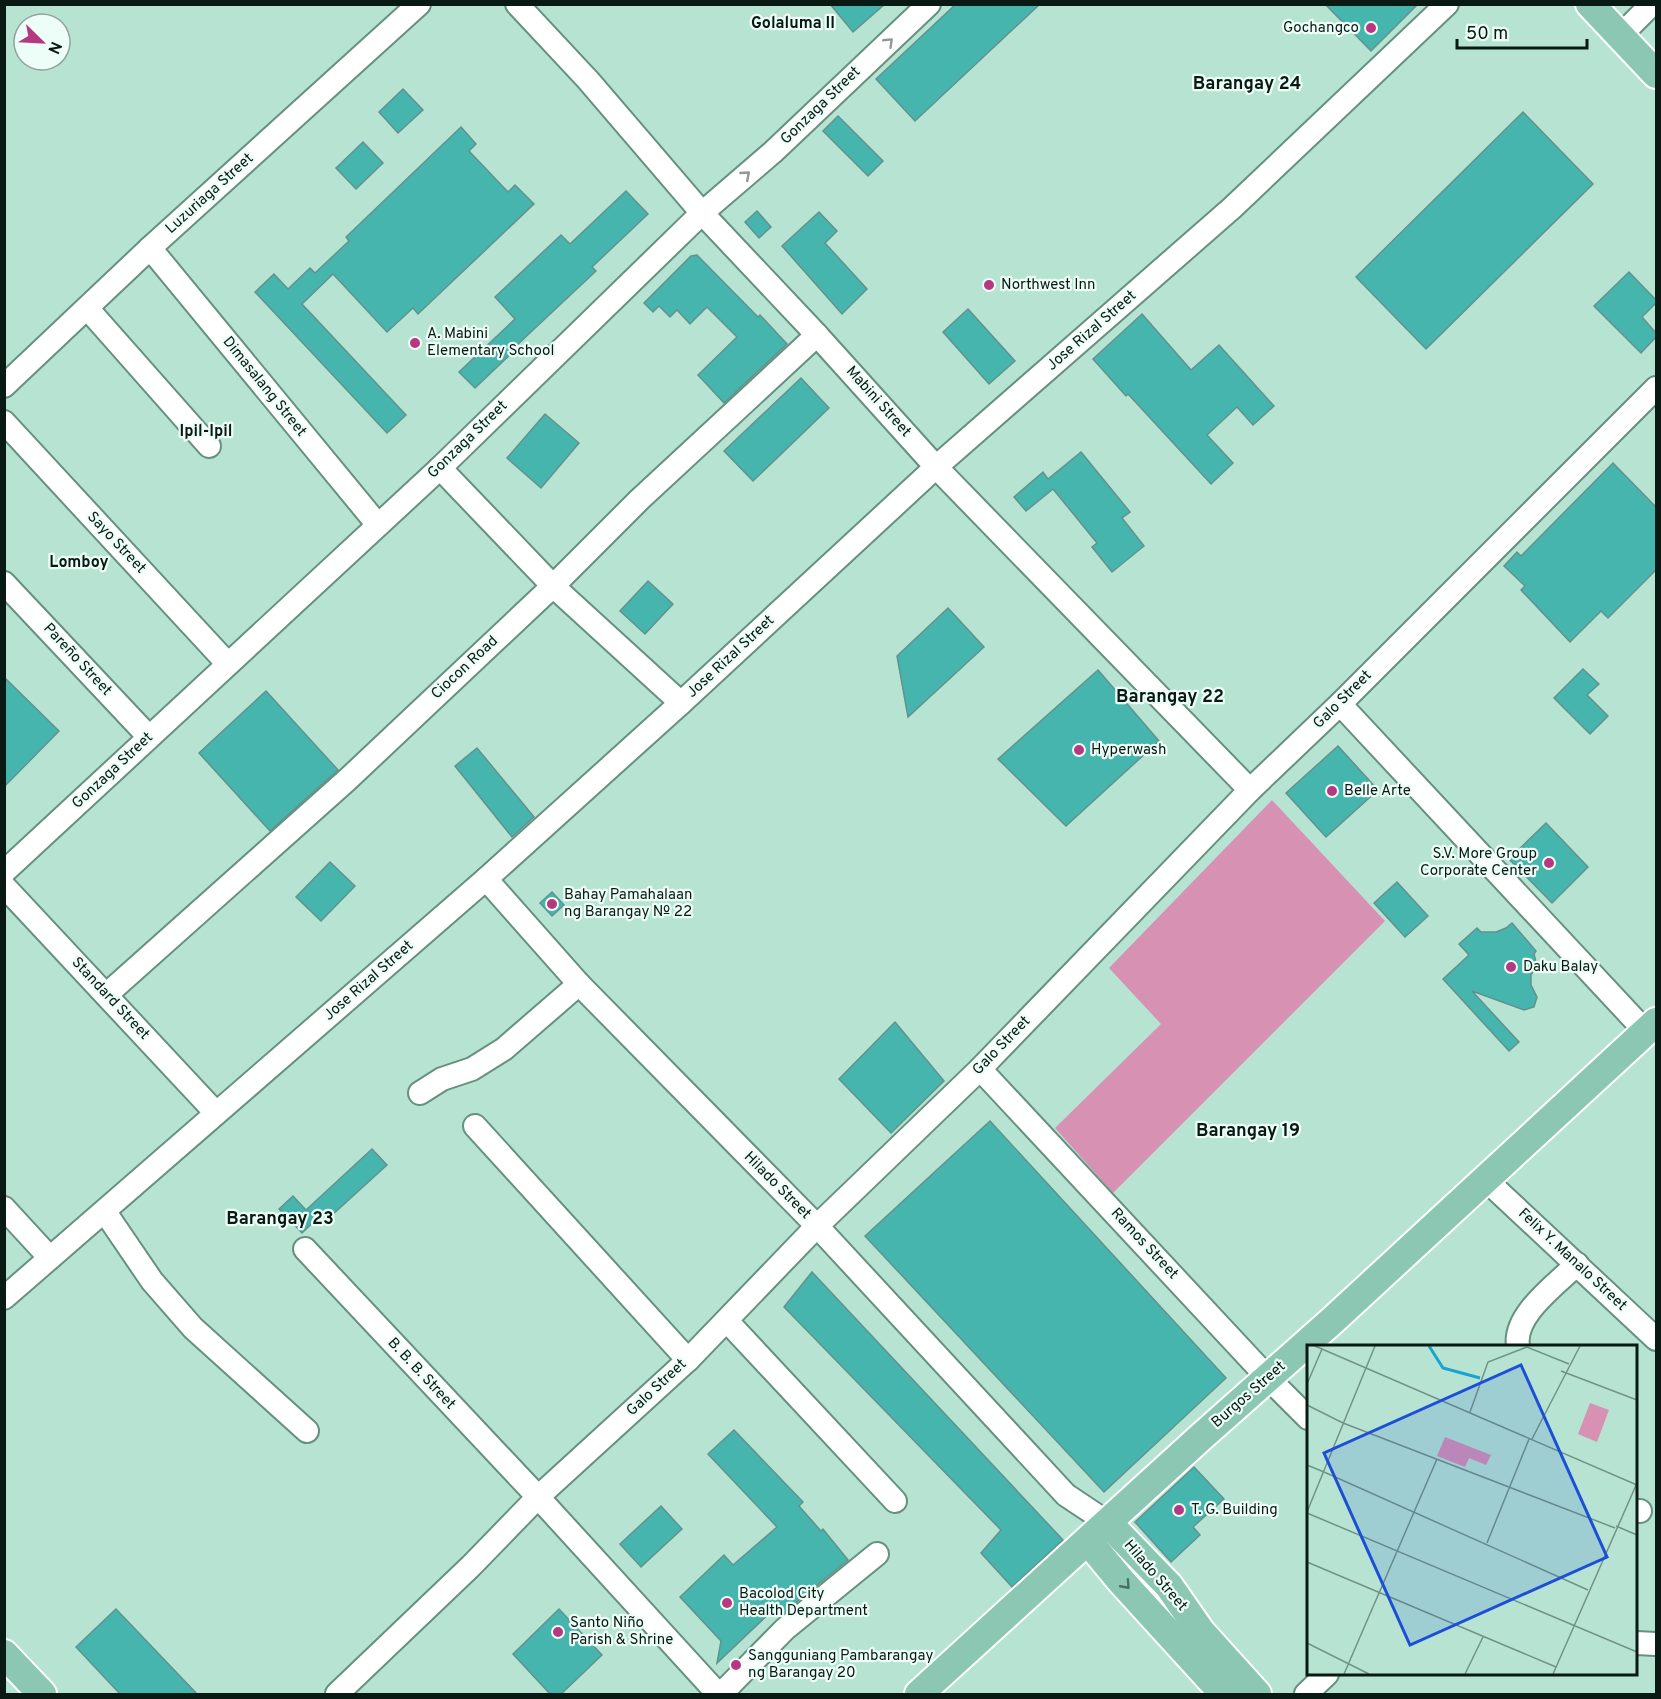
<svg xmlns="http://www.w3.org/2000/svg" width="1661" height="1699" font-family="Overpass,sans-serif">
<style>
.green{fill:#d691b3}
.building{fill:#46b5ad;stroke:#62928e;stroke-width:1.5}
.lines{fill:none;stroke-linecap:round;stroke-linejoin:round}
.minor-casing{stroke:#669080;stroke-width:26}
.major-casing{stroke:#fff;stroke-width:32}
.minor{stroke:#fff;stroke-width:22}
.major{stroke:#8bc7b3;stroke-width:28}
.oneway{stroke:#909895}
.oneway2{stroke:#4a7064}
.poi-dot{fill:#b83783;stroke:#ecfef7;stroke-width:2}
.labels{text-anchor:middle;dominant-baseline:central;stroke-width:4.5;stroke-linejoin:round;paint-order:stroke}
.poi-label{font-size:15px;fill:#091a14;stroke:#ecfef7;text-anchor:start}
.street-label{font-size:15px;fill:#091a14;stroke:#ecfef7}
.neighbourhood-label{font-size:16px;font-weight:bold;fill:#091a14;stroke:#ecfef7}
.quarter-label{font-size:18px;font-weight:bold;fill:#091a14;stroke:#ecfef7}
.inset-river{fill:none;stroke:#1aa2d0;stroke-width:3}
.inset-road{fill:none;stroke:#719386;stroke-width:1.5}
.view{fill:#1d4ed8;fill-opacity:0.15;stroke:#1d4ed8;stroke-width:3}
.inset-edge{fill:none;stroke:#091a14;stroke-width:3}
</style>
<rect width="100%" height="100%" fill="#b7e4d2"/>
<!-- green -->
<path class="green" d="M1272 800 1385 921 1113 1193 1055 1128 1161 1024 1109 968Z"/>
<!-- building -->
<g class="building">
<path d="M830 4H885L853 32Z"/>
<path d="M956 4H1040L915 121 876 79Z"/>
<path d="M1325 4H1418L1371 51Z"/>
<path d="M403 89 423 110 398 133 379 112Z"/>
<path d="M1523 112 1593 184 1426 349 1356 277Z"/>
<path d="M838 116 883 161 868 176 823 131Z"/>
<path d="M461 127 476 144 469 151 508 192 515 185 534 204 418 314 413 308 387 332 333 274 302 304 406 415 387 433 255 292 274 274 288 289 310 268 315 273 349 241 346 237Z"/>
<path d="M363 142 383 163 356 189 336 168Z"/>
<path d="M626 191 648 214 592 267 596 271 516 346 518 347 475 388 459 372 515 319 495 297 561 235 570 244Z"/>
<path d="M757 211 771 227 759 238 745 222Z"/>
<path d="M819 212 837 231 825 243 867 289 842 314 782 246Z"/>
<path d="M697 255 758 317 760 315 787 344 724 403 698 375 737 337 707 307 690 324 677 310 670 317 659 306 653 312 644 303 691 256Z"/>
<path d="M1629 272 1656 300V303L1642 317 1656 333V337L1641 353 1594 306Z"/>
<path d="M968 309 1015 361 989 384 943 332Z"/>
<path d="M1142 314 1191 370 1219 345 1274 406 1253 425 1237 407 1207 435 1233 463 1211 484 1128 394 1126 396 1093 359Z"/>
<path d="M801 378 829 408 753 481 724 451Z"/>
<path d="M545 414 579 443 541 488 507 458Z"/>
<path d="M1081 452 1130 512 1122 518 1144 546 1112 572 1092 547 1097 543 1053 489 1026 511 1014 497 1043 472 1048 479Z"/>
<path d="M1613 463 1656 507V570L1608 618 1601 611 1570 642 1521 590 1525 586 1504 566 1517 552 1521 556Z"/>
<path d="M648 581 673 604 645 634 620 611Z"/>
<path d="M948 608 984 647 908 717 897 656Z"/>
<path d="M1583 669 1599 684 1587 695 1608 716 1590 734 1554 698Z"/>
<path d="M1098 670 1159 741 1066 826 998 759Z"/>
<path d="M4 677 59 731 4 787Z"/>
<path d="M266 691 338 770 270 831 199 753Z"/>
<path d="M1338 746 1378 790 1326 837 1286 793Z"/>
<path d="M477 748 534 817 512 837 455 766Z"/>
<path d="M1546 823 1588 867 1552 903 1509 859Z"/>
<path d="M330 862 355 886 321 921 296 897Z"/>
<path d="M1397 882 1428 916 1405 937 1374 903Z"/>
<path d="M552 892 564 905 552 916 540 903Z"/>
<path d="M1512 923 1536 951 1534 954 1537 966 1531 975V985L1537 997 1534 1007 1524 1010 1472 991 1519 1042 1509 1051 1443 979 1469 955 1459 944 1477 928 1481 932H1496L1506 928Z"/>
<path d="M895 1022 944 1081 891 1133 839 1079Z"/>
<path d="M990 1121 1226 1378 1104 1492 865 1236Z"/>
<path d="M372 1149 387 1165 330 1217 325 1211 302 1233 279 1209 293 1196 306 1210Z"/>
<path d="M812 1272 1063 1540 1012 1587 981 1553 1001 1530 784 1307Z"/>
<path d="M734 1430 803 1502 799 1506 821 1531 823 1529 848 1560 783 1613 777 1606 717 1663 721 1641 680 1597 724 1555 733 1565 777 1527 708 1454Z"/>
<path d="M1194 1467 1224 1499 1193 1527 1200 1535 1171 1562 1135 1522Z"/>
<path d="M661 1506 682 1529 641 1567 620 1544Z"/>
<path d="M116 1609 198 1695H121L76 1647Z"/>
<path d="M559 1609 602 1655 560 1695H551L513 1654Z"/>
</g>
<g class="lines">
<defs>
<g id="minor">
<path d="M517 4 588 80 702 213 817 335 936 467 1250 790"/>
<path d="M1620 36 1652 4"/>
<path d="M150 248 378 525"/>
<path d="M87 308 209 446"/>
<path d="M4 386 150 248 419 4"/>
<path d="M4 422 227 663"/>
<path d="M440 468 553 586 681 703"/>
<path d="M4 583 149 737"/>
<path d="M1340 704 1646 1032"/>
<path d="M4 872 440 468 702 213 773 152 929 4"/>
<path d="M486 879 579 984 817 1226 1066 1495 1108 1523"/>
<path d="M4 886 216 1113"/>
<path d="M106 995 347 780 553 586 639 500 817 335"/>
<path d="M980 1069 1269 1379 1308 1418"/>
<path d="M420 1093 442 1079 472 1069 504 1049 579 984"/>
<path d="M475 1126 688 1360"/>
<path d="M1486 1180 1656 1339"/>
<path d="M4 1208 50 1258"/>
<path d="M105 1212 152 1281 193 1328 307 1431"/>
<path d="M305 1249 538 1497 718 1694"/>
<path d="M4 1298 486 879 681 703 936 467 1232 208 1447 4"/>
<path d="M727 1321 895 1501"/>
<path d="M1518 1346C1513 1315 1556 1285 1577 1264"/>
<path d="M1636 1511H1640"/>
<path d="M1636 1643 1656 1644"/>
<path d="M337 1694 471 1566 538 1497 688 1360 817 1226 980 1069 1250 790 1340 704 1656 388"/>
<path d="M721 1694 785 1629 877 1554"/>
<path d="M1306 1694 1327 1674"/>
</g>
<g id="major">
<path d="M1590 4 1656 74"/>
<path d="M1108 1523 1169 1586 1201 1632 1257 1694"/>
<path d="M1088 1541 1121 1581 1224 1694"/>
<path d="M4 1654 42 1694"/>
<path d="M919 1694 1201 1437 1333 1320 1656 1022"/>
</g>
</defs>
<!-- minor casing -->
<use href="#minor" class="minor-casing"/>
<!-- major casing -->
<use href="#major" class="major-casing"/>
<!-- minor -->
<use href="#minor" class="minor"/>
<!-- major -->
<use href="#major" class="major"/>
</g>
<!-- one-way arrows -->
<defs><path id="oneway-chevron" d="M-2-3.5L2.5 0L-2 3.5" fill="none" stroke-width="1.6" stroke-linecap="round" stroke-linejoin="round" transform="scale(1.5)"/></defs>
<g class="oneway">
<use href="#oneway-chevron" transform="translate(889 42) rotate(-44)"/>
<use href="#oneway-chevron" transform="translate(746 175) rotate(-41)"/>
</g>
<use class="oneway2" href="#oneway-chevron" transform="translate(1126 1585) rotate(48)"/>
<!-- markers -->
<g class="poi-dot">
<circle cx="1371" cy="28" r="6"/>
<circle cx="989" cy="285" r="6"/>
<circle cx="415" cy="343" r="6"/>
<circle cx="1079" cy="750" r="6"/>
<circle cx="1332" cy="791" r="6"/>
<circle cx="1549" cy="863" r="6"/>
<circle cx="552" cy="904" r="6"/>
<circle cx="1511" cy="967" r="6"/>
<circle cx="1179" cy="1510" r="6"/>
<circle cx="727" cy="1603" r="6"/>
<circle cx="558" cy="1632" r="6"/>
<circle cx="736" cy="1665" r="6"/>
</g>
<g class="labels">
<!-- poi labels -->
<g class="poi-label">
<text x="1359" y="28" text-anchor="end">Gochangco</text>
<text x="1001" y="285">Northwest Inn</text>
<text x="427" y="334">A. Mabini<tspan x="427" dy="17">Elementary School</tspan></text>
<text x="1091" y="750">Hyperwash</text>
<text x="1344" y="791">Belle Arte</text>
<text x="1537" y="854" text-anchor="end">S.V. More Group<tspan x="1537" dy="17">Corporate Center</tspan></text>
<text x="564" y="895">Bahay Pamahalaan<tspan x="564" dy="17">ng Barangay № 22</tspan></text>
<text x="1523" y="967">Daku Balay</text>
<text x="1191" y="1510">T. G. Building</text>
<text x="739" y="1594">Bacolod City<tspan x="739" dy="17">Health Department</tspan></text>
<text x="570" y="1623">Santo Niño<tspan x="570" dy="17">Parish &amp; Shrine</tspan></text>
<text x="748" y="1656">Sangguniang Pambarangay<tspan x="748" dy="17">ng Barangay 20</tspan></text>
</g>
<!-- street labels -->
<g class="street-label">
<text transform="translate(821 106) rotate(-44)">Gonzaga Street</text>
<text transform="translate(210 194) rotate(-42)">Luzuriaga Street</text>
<text transform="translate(1092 331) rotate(-41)">Jose Rizal Street</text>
<text transform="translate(264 387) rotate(51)">Dimasalang Street</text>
<text transform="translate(878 402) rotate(48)">Mabini Street</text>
<text transform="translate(468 440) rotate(-44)">Gonzaga Street</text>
<text transform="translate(116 543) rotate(47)">Sayo Street</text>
<text transform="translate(731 657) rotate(-43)">Jose Rizal Street</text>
<text transform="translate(77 660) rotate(47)">Pareño Street</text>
<text transform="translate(465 668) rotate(-43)">Ciocon Road</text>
<text transform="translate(1343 700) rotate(-45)">Galo Street</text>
<text transform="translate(113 771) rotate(-43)">Gonzaga Street</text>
<text transform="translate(369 981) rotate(-41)">Jose Rizal Street</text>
<text transform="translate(110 999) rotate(47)">Standard Street</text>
<text transform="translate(1002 1046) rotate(-46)">Galo Street</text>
<text transform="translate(777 1186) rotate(45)">Hilado Street</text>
<text transform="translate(1144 1244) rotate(47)">Ramos Street</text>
<text transform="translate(1572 1260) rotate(43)">Felix Y. Manalo Street</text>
<text transform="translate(421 1374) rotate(47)">B. B. B. Street</text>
<text transform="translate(657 1388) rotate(-43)">Galo Street</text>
<text transform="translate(1249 1395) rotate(-41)">Burgos Street</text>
<text transform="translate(1155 1576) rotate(49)">Hilado Street</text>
</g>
<!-- neighbourhood labels -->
<g class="neighbourhood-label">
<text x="793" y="24">Golaluma II</text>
<text x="206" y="432">Ipil-Ipil</text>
<text x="79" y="563">Lomboy</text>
</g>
<!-- quarter labels -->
<g class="quarter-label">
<text x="1247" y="84">Barangay 24</text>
<text x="1170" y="697">Barangay 22</text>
<text x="1248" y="1131">Barangay 19</text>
<text x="280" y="1219">Barangay 23</text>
</g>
</g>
<!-- overview -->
<g transform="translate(1307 1345)">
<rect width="330" height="330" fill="#b7e4d2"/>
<path d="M283 58 302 65 290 97 271 89ZM138 92 184 110 179 120 162 113 158 122 130 111Z" fill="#d691b3"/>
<path class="inset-river" d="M122 1 136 23 173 33"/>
<path class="inset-road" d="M8 1 330 140M254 26 330 55M0 39 15 4M0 60 36 78 308 183M163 67 181 17 220 2 262 19M225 94 273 1M0 120 17 127M17 127 281 245M0 167 68 1M0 168 330 307M309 181 330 190M180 198 222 94M0 217 249 322M0 298 62 329M37 329 130 114M158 329 176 292M246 329 330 138"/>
<path class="view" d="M214 20 300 212 103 300 17 108Z"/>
<rect width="330" height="330" class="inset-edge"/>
</g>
<!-- border -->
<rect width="1661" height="1699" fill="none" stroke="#091a14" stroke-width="12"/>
<!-- north arrow -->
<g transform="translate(42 42) rotate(114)"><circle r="28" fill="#ecfef7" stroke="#91a39c" stroke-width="1.5"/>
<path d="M0-4.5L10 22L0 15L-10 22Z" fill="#b83783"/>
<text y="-9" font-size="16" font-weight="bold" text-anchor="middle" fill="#091a14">N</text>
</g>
<!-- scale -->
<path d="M1457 39v9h130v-9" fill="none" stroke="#091a14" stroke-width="3"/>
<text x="1466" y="39" font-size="18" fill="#091a14" stroke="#ecfef7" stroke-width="4.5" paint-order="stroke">50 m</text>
</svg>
